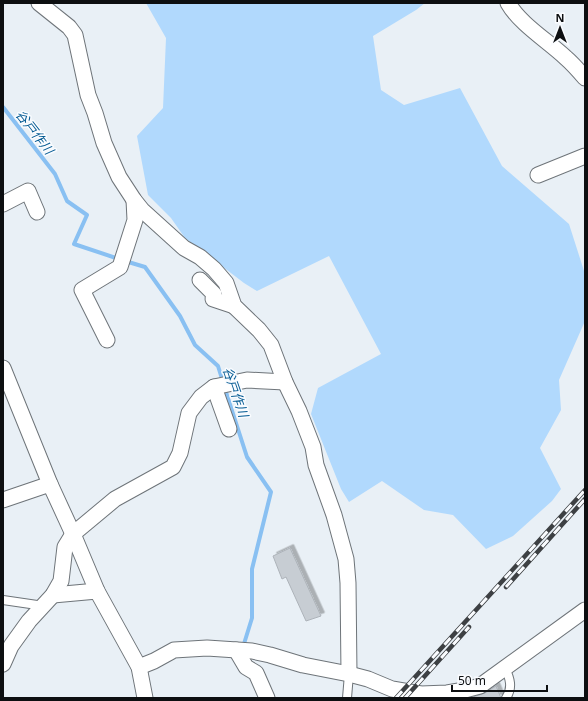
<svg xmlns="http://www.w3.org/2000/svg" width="588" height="701" font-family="'Noto Sans','Noto Sans JP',sans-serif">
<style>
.green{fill:#b1d9fd}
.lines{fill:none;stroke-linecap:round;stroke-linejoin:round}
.stream{stroke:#89c0f2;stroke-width:4}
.building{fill:#c7cdd3;stroke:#adb3b9;filter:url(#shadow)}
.service-casing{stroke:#6e7479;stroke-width:10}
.minor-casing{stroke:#6e7479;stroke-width:17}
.service{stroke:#fff;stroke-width:8}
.minor{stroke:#fff;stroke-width:15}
.rail-casing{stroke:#3d4043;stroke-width:4.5}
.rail{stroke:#fafcff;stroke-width:3;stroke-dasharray:9;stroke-linecap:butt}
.labels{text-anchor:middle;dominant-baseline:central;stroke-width:3;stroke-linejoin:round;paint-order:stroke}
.water-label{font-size:13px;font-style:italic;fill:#075c94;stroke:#fafcff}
</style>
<defs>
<filter id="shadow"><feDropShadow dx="3.5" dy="-3.5" stdDeviation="0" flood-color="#0004"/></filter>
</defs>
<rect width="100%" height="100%" fill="#e9f0f6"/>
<!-- green -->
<path class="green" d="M146 3H425L416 10 373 36 381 90 404 105 460 88 502 166 569 224 585 274V321L559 380 561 410 540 448 561 489 552 501 513 536 486 549 453 515 424 510 382 481 349 502 341 489 311 414 318 388 381 354 329 256 257 291 244 283 185 238 171 218 148 195 137 136 163 108 166 38Z"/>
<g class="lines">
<!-- stream -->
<g class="stream">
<path d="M3 107 55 174 67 201 87 215 74 244 119 259"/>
<path d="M125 261 145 267 180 316 195 345 218 366 223 382"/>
<path d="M225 389 247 457 271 492 252 569V618L243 647"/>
</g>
</g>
<!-- building -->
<g class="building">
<path d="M290 548 321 616 306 621 286 577 282 579 273 556Z"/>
<path d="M496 686 501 698H470L485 693Z"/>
</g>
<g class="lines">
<defs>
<g id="service">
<path d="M3 600 44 606"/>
<path d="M505 668C510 678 513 688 506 698"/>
<path d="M347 698 349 674"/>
</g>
<g id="minor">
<path d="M39 3 69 27 75 35 88 95 95 113 104 143 119 177 134 200 142 210 184 248 200 257 214 269 226 283 234 306 259 330 271 345 285 382 299 411 313 447 316 465 334 515 346 559 348 583 349 674"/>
<path d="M508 3C520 24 548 41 566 58 573 64 579 71 585 78"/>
<path d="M538 175 585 156"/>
<path d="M3 204 28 191 37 212"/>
<path d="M200 280 214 294 213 299 234 306"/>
<path d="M107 340 82 290 120 267 135 220 134 200"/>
<path d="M3 368 50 484 73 534 97 591 139 667 145 698"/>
<path d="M214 387 229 429"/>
<path d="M3 500 50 484"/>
<path d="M53 595 97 591"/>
<path d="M236 650 246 667 256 673 267 698"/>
<path d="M3 664 11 646 29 621 53 595 61 581 65 547 73 534 115 499 173 467 180 453 189 413 201 397 214 387 247 380 285 382"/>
<path d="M139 667 154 661 174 650 207 648 252 651 270 655 303 665 349 674 368 679 392 689 421 694 447 693 465 690 480 686 585 610"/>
</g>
</defs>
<!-- service casing -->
<use href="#service" class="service-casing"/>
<!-- minor casing -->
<use href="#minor" class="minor-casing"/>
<!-- service -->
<use href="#service" class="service"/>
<!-- minor -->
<use href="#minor" class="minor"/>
<defs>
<g id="rail">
<path d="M506 587 585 499"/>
<path d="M396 698 585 490"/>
<path d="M405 698 469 627"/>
</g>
</defs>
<!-- rail casing -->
<use href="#rail" class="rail-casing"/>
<!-- rail -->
<use href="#rail" class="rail"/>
</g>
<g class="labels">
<!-- water labels -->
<g class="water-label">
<text transform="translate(35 132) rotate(52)">谷戸作川</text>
<text transform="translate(236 392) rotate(71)">谷戸作川</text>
</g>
</g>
<!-- border -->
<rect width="588" height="701" fill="none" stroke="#0d0f11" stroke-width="8"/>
<!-- north arrow -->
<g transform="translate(560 28)" stroke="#fafcff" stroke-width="3" paint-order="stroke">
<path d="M0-3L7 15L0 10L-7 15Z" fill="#0d0f11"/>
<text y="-6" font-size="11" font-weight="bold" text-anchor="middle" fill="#0d0f11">N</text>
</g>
<!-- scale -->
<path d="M452 685v6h95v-6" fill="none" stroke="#0d0f11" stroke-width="2"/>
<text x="458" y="685" font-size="12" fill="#0d0f11" stroke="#fafcff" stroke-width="3" paint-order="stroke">50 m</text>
</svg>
